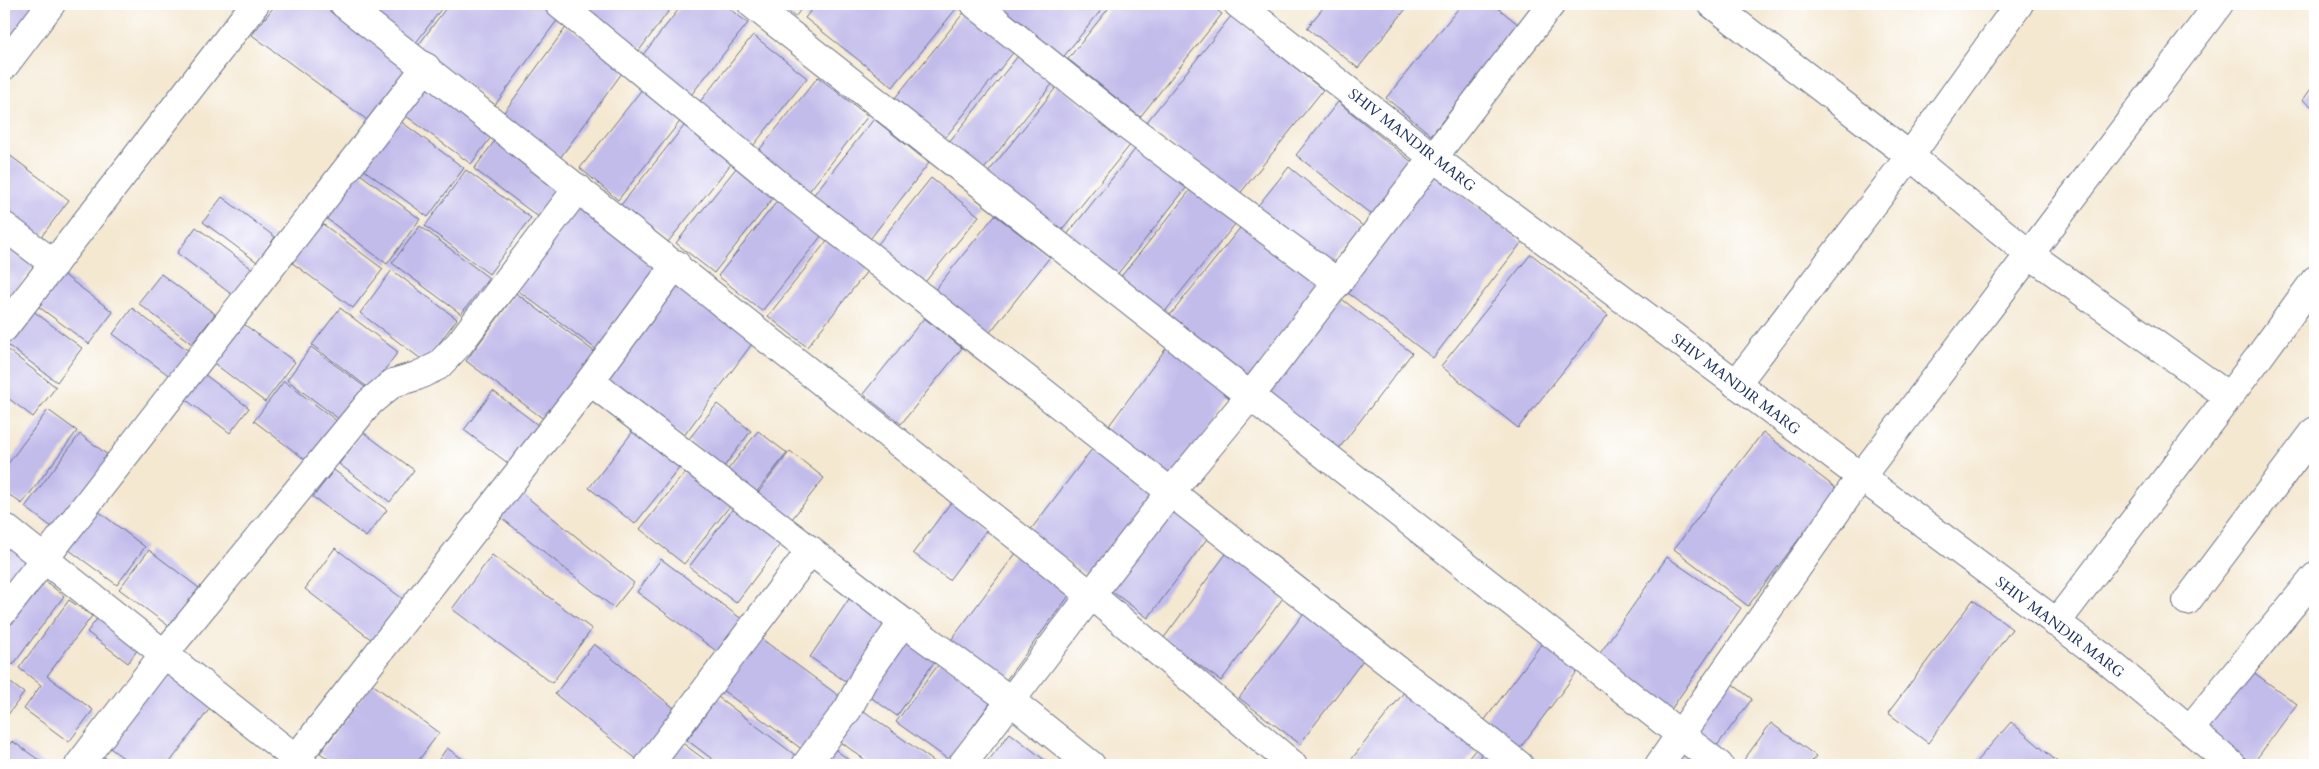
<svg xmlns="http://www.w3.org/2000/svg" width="2319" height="769" font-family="Cardo,serif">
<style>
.building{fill:#c2bceb}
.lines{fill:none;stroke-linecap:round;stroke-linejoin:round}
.minor-casing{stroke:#677086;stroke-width:30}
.minor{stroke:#fff;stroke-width:28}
.labels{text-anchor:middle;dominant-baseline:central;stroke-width:4;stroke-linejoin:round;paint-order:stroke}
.street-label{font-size:15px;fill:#1b2f5e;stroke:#fff}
</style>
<rect width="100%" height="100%" fill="#fff"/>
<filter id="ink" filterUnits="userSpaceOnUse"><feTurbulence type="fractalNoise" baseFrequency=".02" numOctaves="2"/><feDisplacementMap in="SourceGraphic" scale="10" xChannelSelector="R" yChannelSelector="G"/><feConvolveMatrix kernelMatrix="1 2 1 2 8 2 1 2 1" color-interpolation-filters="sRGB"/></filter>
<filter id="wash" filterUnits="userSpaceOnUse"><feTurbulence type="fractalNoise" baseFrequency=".0096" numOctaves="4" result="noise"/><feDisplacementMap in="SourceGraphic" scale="20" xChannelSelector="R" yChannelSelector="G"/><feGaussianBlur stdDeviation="1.12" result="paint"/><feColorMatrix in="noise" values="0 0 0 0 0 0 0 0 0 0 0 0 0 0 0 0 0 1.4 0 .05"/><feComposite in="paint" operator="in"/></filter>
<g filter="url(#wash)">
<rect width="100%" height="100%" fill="#f4e8d1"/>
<g id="blocks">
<!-- building -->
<g class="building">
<path d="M4 4H39L4 51Z"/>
<path d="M276 4H320L413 72 374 125 252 35Z"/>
<path d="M360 4H445L415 44Z"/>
<path d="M449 4H546L561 15 495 105 417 47Z"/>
<path d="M575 4H674L635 56Z"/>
<path d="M683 4H723L748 23 687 100 638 61Z"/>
<path d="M779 4H805L795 17Z"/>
<path d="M816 4H960L893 87 805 18Z"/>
<path d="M993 4H1106L1060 61Z"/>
<path d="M1112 4H1209L1222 14 1140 117 1068 59Z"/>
<path d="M1326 4H1410L1358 68 1307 28Z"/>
<path d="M1462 4H1493L1519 25 1431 135 1386 98Z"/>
<path d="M970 5 1020 44 945 138 895 98Z"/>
<path d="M1231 16 1323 90 1238 196 1146 123Z"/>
<path d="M567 26 625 69 560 158 502 115Z"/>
<path d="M753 35 807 78 749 151 695 108Z"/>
<path d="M1022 51 1057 78 984 169 949 142Z"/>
<path d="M818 77 868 116 807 194 756 154Z"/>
<path d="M426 81 495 132 471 164 402 113Z"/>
<path d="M2315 83V109L2303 100Z"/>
<path d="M1058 85 1131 144 1059 233 986 175Z"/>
<path d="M643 88 682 119 618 200 580 168Z"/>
<path d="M1338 102 1413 163 1372 215 1296 155Z"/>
<path d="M396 118 464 168 428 217 360 167Z"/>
<path d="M874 119 929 163 867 243 811 198Z"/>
<path d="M688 121 735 159 668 242 621 205Z"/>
<path d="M496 139 562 188 540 218 474 169Z"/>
<path d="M1137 147 1187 187 1112 281 1062 241Z"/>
<path d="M4 151 69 200 38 241 4 216Z"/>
<path d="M741 162 778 192 714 273 676 243Z"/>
<path d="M1289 167 1363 226 1326 272 1252 213Z"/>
<path d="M466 170 531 218 489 274 425 226Z"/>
<path d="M356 171 420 219 387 264 323 216Z"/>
<path d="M1433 173 1522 242 1433 358 1343 289Z"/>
<path d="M931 178 979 216 921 287 874 249Z"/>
<path d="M1196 183 1240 218 1163 314 1119 279Z"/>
<path d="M782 195 826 230 762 311 718 276Z"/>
<path d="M222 197 275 237 257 262 203 222Z"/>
<path d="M580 202 666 265 601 353 516 289Z"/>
<path d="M995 215 1050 257 984 340 930 296Z"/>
<path d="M1248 218 1327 281 1246 382 1167 319Z"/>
<path d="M316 219 383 269 353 308 287 259Z"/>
<path d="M420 226 489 278 461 314 392 263Z"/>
<path d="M196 227 255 271 235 297 177 253Z"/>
<path d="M4 233 39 259 4 306Z"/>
<path d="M833 233 872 265 807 347 768 316Z"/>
<path d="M1531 254 1608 315 1518 428 1441 366Z"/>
<path d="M392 270 457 319 425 362 360 313Z"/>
<path d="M59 271 113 312 89 344 35 304Z"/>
<path d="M161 274 215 314 192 344 138 303Z"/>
<path d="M677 277 757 337 683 437 603 377Z"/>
<path d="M516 293 599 355 549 423 466 361Z"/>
<path d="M1339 297 1412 353 1334 455 1261 399Z"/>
<path d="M132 308 190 352 171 377 113 334Z"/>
<path d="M340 308 398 352 370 389 312 345Z"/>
<path d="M32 310 82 348 57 382 6 344Z"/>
<path d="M924 318 962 348 901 424 863 394Z"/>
<path d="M241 322 295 362 265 402 211 361Z"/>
<path d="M1170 343 1236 392 1168 484 1102 435Z"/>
<path d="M311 347 369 390 344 423 287 380Z"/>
<path d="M5 348 56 387 33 417 4 395Z"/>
<path d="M200 371 249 408 230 433 181 396Z"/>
<path d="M284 381 341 424 311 464 254 421Z"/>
<path d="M493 391 542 428 513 467 464 430Z"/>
<path d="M717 404 751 431 723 468 688 440Z"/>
<path d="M48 410 77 431 22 504 4 491V469Z"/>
<path d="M638 425 684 462 635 524 589 488Z"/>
<path d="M758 431 787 453 755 494 726 472Z"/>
<path d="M363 432 414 470 390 502 339 464Z"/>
<path d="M1763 432 1837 489 1748 606 1674 549Z"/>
<path d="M80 434 112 458 57 531 25 507Z"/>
<path d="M1095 445 1158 491 1092 579 1029 532Z"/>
<path d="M790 451 824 478 788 524 754 498Z"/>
<path d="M689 467 733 502 684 564 640 529Z"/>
<path d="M334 470 387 510 366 537 313 497Z"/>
<path d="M518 490 634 583 614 608 498 515Z"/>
<path d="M952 501 988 528 949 580 913 553Z"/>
<path d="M738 502 785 538 736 603 689 567Z"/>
<path d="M1167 504 1209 536 1148 618 1106 587Z"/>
<path d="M94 508 145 547 117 585 65 547Z"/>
<path d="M4 542 28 562 4 593Z"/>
<path d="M1022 545 1077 585 1003 684 949 643Z"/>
<path d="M1231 547 1289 590 1221 681 1163 639Z"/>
<path d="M335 548 403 599 372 640 305 589Z"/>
<path d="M149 550 199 588 170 627 119 589Z"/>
<path d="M492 555 592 629 552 683 452 609Z"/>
<path d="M1667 557 1741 608 1670 711 1596 659Z"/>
<path d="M661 559 747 623 723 656 637 592Z"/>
<path d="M39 576 64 596 13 665 4 659V622Z"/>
<path d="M851 596 897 627 855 688 810 657Z"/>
<path d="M69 600 92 616 47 676 93 710 69 742 24 709 41 685 19 668Z"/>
<path d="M1973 600 2012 629 1928 743 1888 713Z"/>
<path d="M1307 609 1367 655 1300 744 1239 698Z"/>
<path d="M99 616 140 646 128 663 87 632Z"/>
<path d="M902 628 939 655 897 716 859 689Z"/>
<path d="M759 637 850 704 811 756 721 689Z"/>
<path d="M1543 642 1579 669 1514 756 1478 729Z"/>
<path d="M594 644 679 712 639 761 555 694Z"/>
<path d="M941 661 993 699 949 760 896 722Z"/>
<path d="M164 667 213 704 168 765H133L106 745Z"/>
<path d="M2249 669 2297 704 2252 765H2248L2203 733Z"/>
<path d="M4 678 24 693 4 720Z"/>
<path d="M1727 680 1752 699 1713 751 1687 731Z"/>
<path d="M372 684 439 733 415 765H337L320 753Z"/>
<path d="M1409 686 1481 743 1463 765H1347Z"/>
<path d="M718 697 803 761 800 765H720L687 740Z"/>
<path d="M857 706 939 765H872L834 737Z"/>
<path d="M2011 722 2061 765H1973Z"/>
<path d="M1771 723 1816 756 1809 765H1740Z"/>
<path d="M1010 733 1051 765H985Z"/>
<path d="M12 741 46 765H4V753Z"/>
<path d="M681 742 712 765H664Z"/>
<path d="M1490 743 1518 765H1473Z"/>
<path d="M829 745 856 765H814Z"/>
<path d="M1674 747 1698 765H1660Z"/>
<path d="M447 748 471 765H435Z"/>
<path d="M99 753 115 765H90Z"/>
</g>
</g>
</g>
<g filter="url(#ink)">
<use href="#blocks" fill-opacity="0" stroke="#677086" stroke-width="1"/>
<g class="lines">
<defs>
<g id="minor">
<path d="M344 4 1091 595 1293 765"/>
<path d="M559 4 784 189 1519 765"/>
<path d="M752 4 1719 765"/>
<path d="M975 4 1122 122 1338 283"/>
<path d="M1238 4 1434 158 2104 658 2232 765"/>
<path d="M1712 4 1910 156 2029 254 2228 396"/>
<path d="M4 66 51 4"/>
<path d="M4 226 54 264"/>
<path d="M4 328 255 4"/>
<path d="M590 381 903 622 1010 700 1091 765"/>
<path d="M1736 384 1910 156 2019 4"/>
<path d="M4 527 304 765"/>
<path d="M2187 601 2315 431"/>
<path d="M4 611 426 67"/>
<path d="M2056 623 2259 357 2315 280"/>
<path d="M2190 729 2315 577"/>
<path d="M79 765 164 654 370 402 393 383 417 376 438 366 459 344 578 188"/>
<path d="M291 765 590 381 676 264"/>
<path d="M649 765 811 550"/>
<path d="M806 765 848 709 865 677 903 622"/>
<path d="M962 765 1091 595 1170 493 1251 395 1551 4"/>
<path d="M1659 765 1860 478 2219 4"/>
</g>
</defs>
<!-- minor casing -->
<use href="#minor" class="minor-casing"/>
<!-- minor -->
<use href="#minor" class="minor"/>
</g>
</g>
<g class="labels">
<!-- street labels -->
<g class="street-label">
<text transform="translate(1412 140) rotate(38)">SHIV MANDIR MARG</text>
<text transform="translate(1736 384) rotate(37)">SHIV MANDIR MARG</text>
<text transform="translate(2060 627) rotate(37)">SHIV MANDIR MARG</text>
</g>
</g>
<!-- margin -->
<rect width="2319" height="769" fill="none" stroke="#fff" stroke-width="20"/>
</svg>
